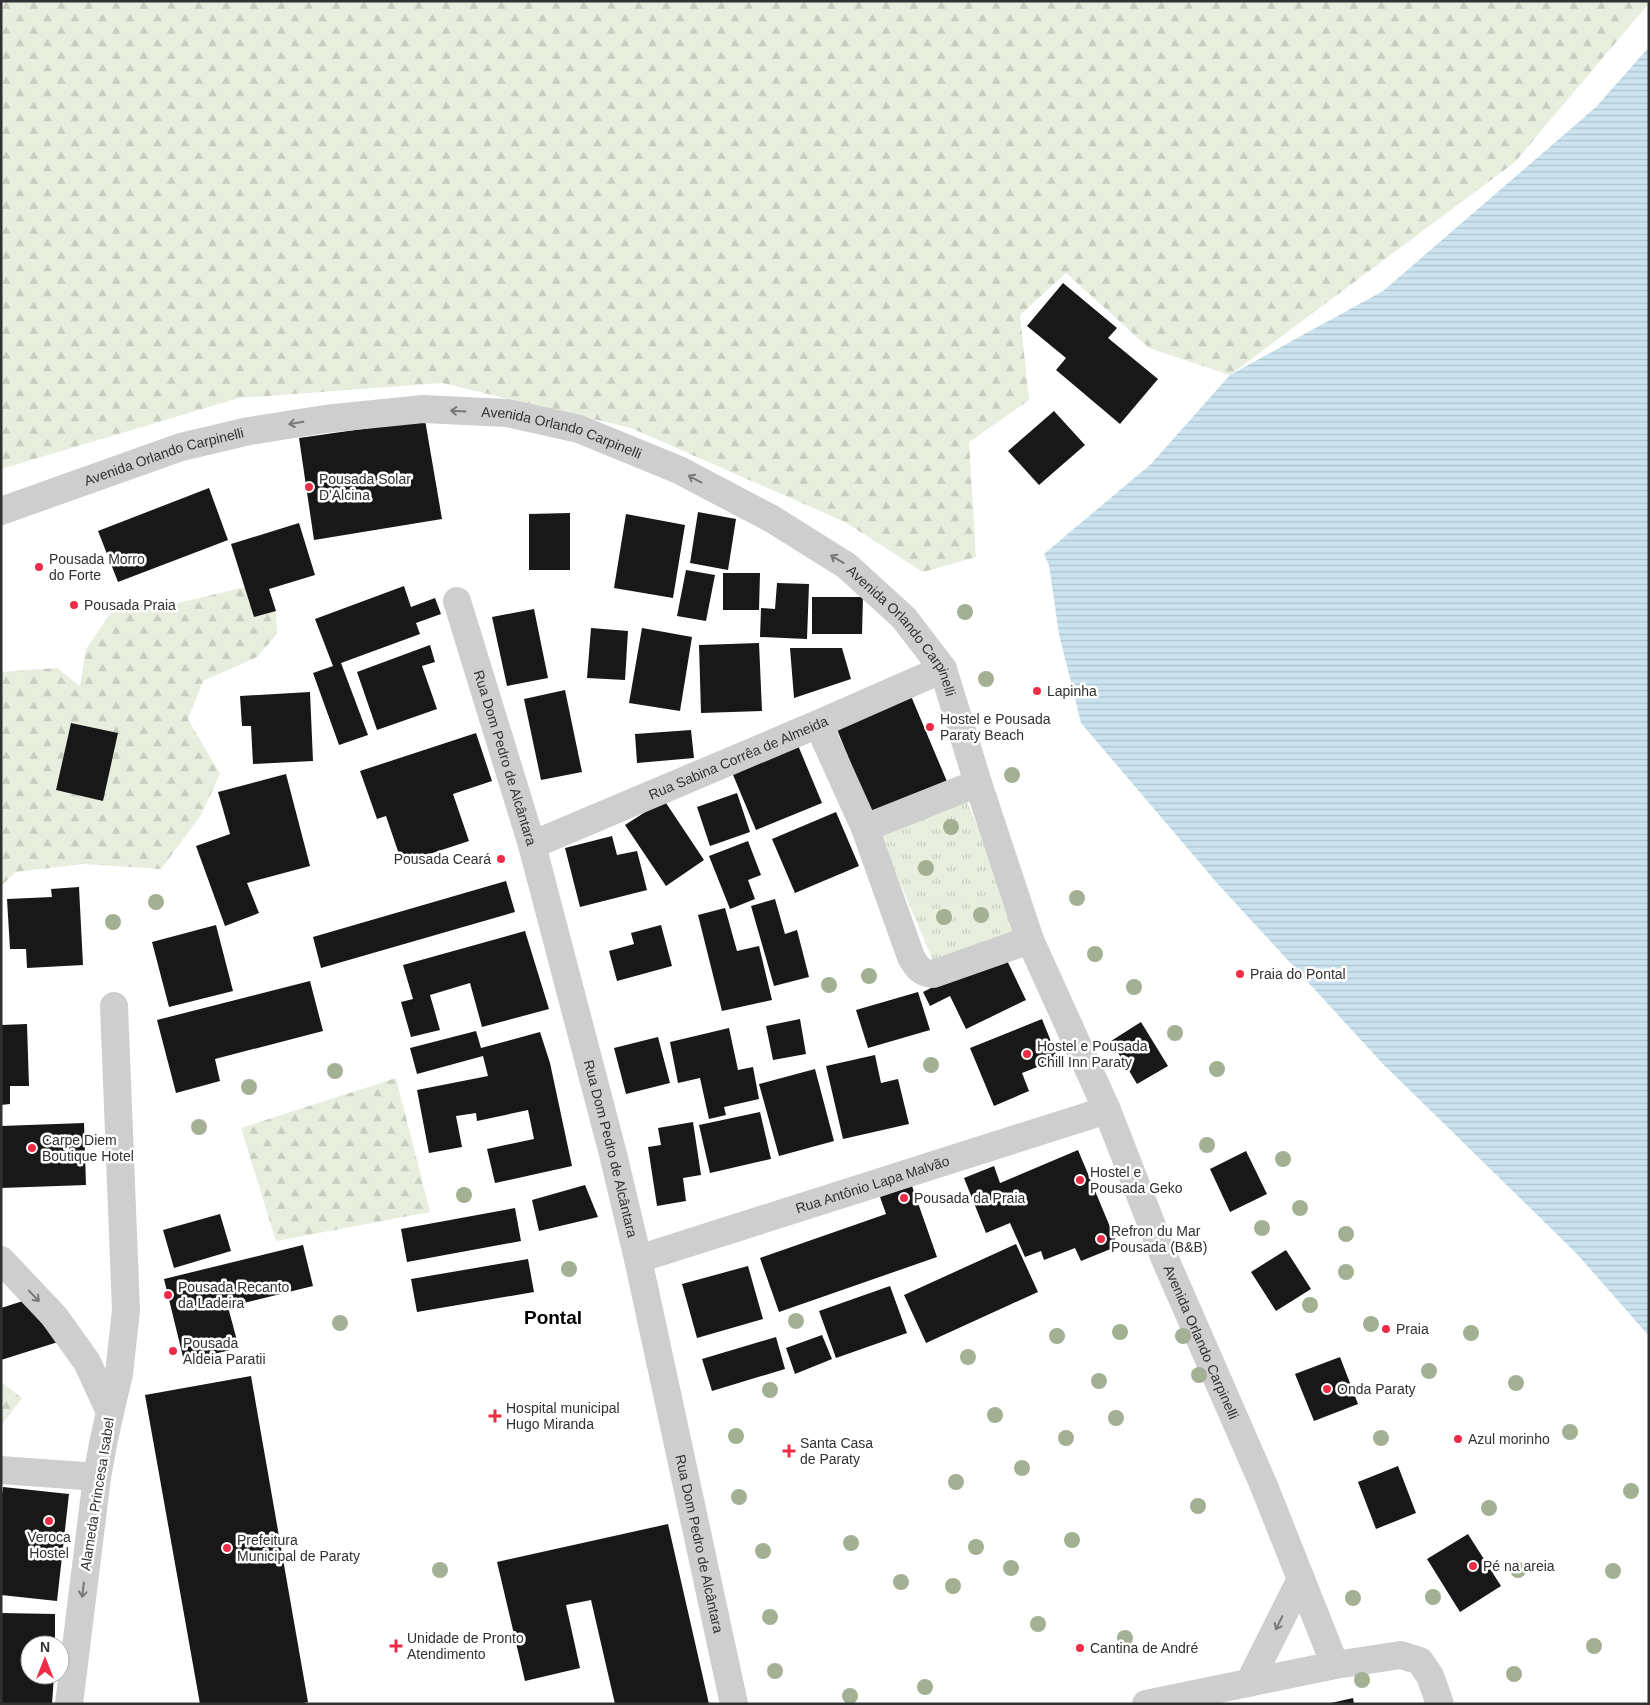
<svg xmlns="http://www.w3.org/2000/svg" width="1650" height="1705" font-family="Helvetica,sans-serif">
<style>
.forest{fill:url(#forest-firs);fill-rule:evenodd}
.park{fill:url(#park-tufts)}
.water{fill:url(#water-rules)}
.building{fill:#181818}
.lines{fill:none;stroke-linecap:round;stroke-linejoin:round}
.minor{stroke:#cecece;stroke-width:28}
.tertiary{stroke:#cecece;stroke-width:28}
.tree{fill:#a3b093}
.oneway{stroke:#787878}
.poi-dot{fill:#ef2b47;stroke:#fff;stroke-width:2}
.labels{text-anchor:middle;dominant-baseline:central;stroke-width:5;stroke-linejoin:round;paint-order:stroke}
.street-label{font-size:14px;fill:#313131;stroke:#fff}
.poi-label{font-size:14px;fill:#313131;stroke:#fff;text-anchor:start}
.district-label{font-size:19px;font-weight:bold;fill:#000;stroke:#fff}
</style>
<defs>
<pattern id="forest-firs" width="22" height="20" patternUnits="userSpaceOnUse" patternTransform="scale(1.25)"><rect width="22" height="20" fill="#e8eede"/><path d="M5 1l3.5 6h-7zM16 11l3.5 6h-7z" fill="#c7cdbf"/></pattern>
<pattern id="park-tufts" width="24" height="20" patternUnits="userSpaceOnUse" patternTransform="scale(1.25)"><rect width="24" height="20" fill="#e8eede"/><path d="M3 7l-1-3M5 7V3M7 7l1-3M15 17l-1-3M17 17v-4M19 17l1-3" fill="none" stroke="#c7cdbf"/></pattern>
<pattern id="water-rules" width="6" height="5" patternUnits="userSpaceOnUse" patternTransform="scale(1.25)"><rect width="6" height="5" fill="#cae3ef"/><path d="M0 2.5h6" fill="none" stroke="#aec3cd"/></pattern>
</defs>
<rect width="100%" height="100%" fill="#fff"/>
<!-- forest -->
<g class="forest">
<path d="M1 1H1649V3L1515 162 1230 375 1149 348 1066 273 1020 315 1029 400 969 442 976 557 923 572 845 522 631 428 442 383 239 398 1 469Z"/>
<path d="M245 587 254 617 276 611 277 634 257 657 203 681 188 719 220 774 201 815 161 869 83 864 16 872 1 886V672L57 668 80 686 86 649 117 604 170 605ZM71 723 117 733 103 800 56 790Z"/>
<path d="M396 1078 430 1212 276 1241 241 1128Z"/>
<path d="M1 1382 22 1398 1 1426Z"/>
</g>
<!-- park -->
<path class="park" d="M966 799 1023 934 937 970 880 836Z"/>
<!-- water -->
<path class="water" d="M1649 47V1336L1576 1253 1383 1064 1217 883 1081 723 1059 634 1049 565 1044 554 1151 464 1230 375 1383 291 1596 107Z"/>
<!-- building -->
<g class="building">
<path d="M1063 283 1117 328 1108 338 1158 379 1120 424 1056 370 1066 358 1027 326Z"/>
<path d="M1054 411 1085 445 1039 485 1008 451Z"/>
<path d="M425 420 442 519 314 540 299 438Z"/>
<path d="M209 488 228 540 118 582 98 531Z"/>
<path d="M698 512 736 519 728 570 690 563Z"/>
<path d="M570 513V570H529V514Z"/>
<path d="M626 514 685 525 673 598 614 588Z"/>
<path d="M299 523 315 575 269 589 276 611 254 617 231 544Z"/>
<path d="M686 570 715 575 706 621 677 616Z"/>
<path d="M723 573H760L759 610H723Z"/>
<path d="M777 583 809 584 807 639 760 637 761 608 775 609Z"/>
<path d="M404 586 411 607 435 598 441 614 416 623 420 634 341 663 368 735 339 745 313 673 333 666 315 619Z"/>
<path d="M812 597H863L862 634H812Z"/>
<path d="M534 609 548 678 507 686 492 617Z"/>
<path d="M591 628 628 631 625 680 587 678Z"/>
<path d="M642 628 692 637 680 711 629 703Z"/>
<path d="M759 643 762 711 701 713 699 645Z"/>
<path d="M430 645 435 662 422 666 437 709 377 730 357 672Z"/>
<path d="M790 648H842L851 679 794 698Z"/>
<path d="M565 690 582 772 541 780 524 699Z"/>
<path d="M310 692 313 761 253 764 251 726H242L240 696Z"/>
<path d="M911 696 948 784 872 815 836 727Z"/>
<path d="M71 723 118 733 103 801 56 790Z"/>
<path d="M691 730 694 758 637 763 635 734Z"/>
<path d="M476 733 492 781 453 794 469 841 402 863 386 816 377 819 360 771Z"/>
<path d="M797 743 822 803 756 830 731 770Z"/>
<path d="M286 774 310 866 247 883 259 913 225 926 196 846 230 834 218 792Z"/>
<path d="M737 793 750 832 710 846 697 807Z"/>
<path d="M664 800 704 860 666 886 625 825Z"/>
<path d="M836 812 859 866 795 893 772 839Z"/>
<path d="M612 836 617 855 637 851 647 890 580 907 565 848Z"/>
<path d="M748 841 761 875 748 880 755 899 730 909 709 856Z"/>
<path d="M506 881 515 912 321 968 313 937Z"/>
<path d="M79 887 83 965 27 968 26 949H10L7 899 52 897 51 889Z"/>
<path d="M775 899 785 934 797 930 809 977 774 986 751 906Z"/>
<path d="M725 908 737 951 759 946 772 1000 722 1011 698 915Z"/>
<path d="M216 925 233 991 169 1007 152 942Z"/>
<path d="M661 925 672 966 617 981 609 951 634 944 631 933Z"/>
<path d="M525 931 549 1009 482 1027 470 983 430 995 440 1030 411 1037 401 1002 413 999 403 965Z"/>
<path d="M1003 952 1026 1000 966 1029 950 996 930 1006 923 992Z"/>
<path d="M310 981 323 1031 215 1059 220 1081 176 1093 157 1020Z"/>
<path d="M918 992 930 1030 868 1048 856 1010Z"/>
<path d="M800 1019 806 1054 773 1060 766 1026Z"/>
<path d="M1042 1019 1058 1059 1022 1073 1029 1091 994 1106 970 1048Z"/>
<path d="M1141 1022 1168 1066 1137 1084 1111 1041Z"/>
<path d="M27 1024 29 1086H10V1104L1 1105V1025Z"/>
<path d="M729 1028 738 1070 753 1067 759 1099 724 1107 726 1115 709 1119 700 1078 678 1083 670 1042Z"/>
<path d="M476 1031 481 1048 540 1032 550 1063 572 1166 495 1183 487 1149 534 1139 528 1110 477 1121 476 1113 456 1116 462 1147 429 1153 417 1090 488 1076 483 1056 417 1074 410 1048Z"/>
<path d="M658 1037 670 1083 626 1094 614 1048Z"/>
<path d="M875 1055 881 1083 898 1079 909 1124 843 1139 826 1066Z"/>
<path d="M815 1069 834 1141 779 1156 759 1084Z"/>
<path d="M760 1112 771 1159 710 1173 699 1125Z"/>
<path d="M693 1122 701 1175 683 1178 686 1201 657 1206 648 1147 661 1145 658 1128Z"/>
<path d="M84 1123 86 1185 1 1188V1126Z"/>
<path d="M1078 1150 1118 1246 1081 1261 1075 1248 1044 1260 1041 1251 1025 1257 1010 1223 986 1233 964 1178 994 1166 1000 1183Z"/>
<path d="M1246 1151 1267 1194 1230 1212 1210 1169Z"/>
<path d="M585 1185 598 1217 539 1231 532 1200Z"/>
<path d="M912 1186 937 1257 779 1312 760 1258 886 1214 880 1197Z"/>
<path d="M515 1208 521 1241 407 1262 401 1229Z"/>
<path d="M220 1214 231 1251 174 1268 163 1230Z"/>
<path d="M1016 1244 1038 1292 926 1343 904 1295Z"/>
<path d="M303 1245 313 1286 228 1307 239 1348 184 1361 164 1279Z"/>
<path d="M1286 1250 1311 1289 1276 1311 1251 1272Z"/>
<path d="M528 1259 534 1292 417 1312 411 1279Z"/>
<path d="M748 1266 763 1319 697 1338 682 1284Z"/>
<path d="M890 1286 907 1333 836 1358 819 1311Z"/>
<path d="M23 1301 58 1342 1 1360V1308Z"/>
<path d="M822 1335 832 1359 795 1374 786 1348Z"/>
<path d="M776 1337 785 1369 712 1391 702 1359Z"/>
<path d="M1340 1357 1358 1404 1314 1421 1295 1374Z"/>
<path d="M251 1376 308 1702 299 1704H200L145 1395Z"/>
<path d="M1398 1466 1416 1513 1376 1529 1358 1482Z"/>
<path d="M3 1487 69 1494 57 1601 1 1595V1502Z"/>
<path d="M668 1524 709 1704H615L591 1600 566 1605 580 1668 525 1681 497 1562Z"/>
<path d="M1468 1534 1501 1586 1460 1612 1427 1559Z"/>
<path d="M1 1613 55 1614V1645H30V1675H54L52 1704H1Z"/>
<path d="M1353 1698 1354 1704H1331V1703Z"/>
</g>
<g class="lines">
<!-- minor -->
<g class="minor">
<path id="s1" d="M457 601 532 845 613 1154 638 1259 734 1704"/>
<path d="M818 724 865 828"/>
<path d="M978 783 865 828 911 957C917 967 920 973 933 974L1030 940"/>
<path id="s2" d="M532 845 818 724 943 669"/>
<path id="s3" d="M638 1259 1107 1110"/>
<path d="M110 1412 119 1374 126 1310 114 1006"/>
<path d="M1 1470 97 1477"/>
<path d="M1335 1665 1401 1655 1420 1661 1430 1676 1440 1704"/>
</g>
<!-- tertiary -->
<g class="tertiary">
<path id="s4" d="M1 511 181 447 249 431 325 419 423 409 507 413 579 429 679 470 772 519 847 566 904 618 943 669 978 783 1030 940 1107 1110 1165 1259 1264 1486 1335 1665 1146 1704"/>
<path d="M1 1260 54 1316 87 1362 110 1412 103 1444 97 1477 69 1704"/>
<path d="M1249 1683 1301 1579"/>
</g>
</g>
<!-- trees -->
<g class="tree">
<circle cx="965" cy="612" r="8"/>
<circle cx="986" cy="679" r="8"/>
<circle cx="1012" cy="775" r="8"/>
<circle cx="951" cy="827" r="8"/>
<circle cx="926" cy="868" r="8"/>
<circle cx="1077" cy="898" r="8"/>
<circle cx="156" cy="902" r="8"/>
<circle cx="981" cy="915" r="8"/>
<circle cx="944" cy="917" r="8"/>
<circle cx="113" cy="922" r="8"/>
<circle cx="1095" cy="954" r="8"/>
<circle cx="869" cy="976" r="8"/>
<circle cx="829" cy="985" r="8"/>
<circle cx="1134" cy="987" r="8"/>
<circle cx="1175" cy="1033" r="8"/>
<circle cx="931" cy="1065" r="8"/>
<circle cx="1217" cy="1069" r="8"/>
<circle cx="335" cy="1071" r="8"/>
<circle cx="249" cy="1087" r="8"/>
<circle cx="199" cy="1127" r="8"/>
<circle cx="1207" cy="1145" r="8"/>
<circle cx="1283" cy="1159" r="8"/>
<circle cx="464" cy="1195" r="8"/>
<circle cx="1300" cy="1208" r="8"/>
<circle cx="1262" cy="1228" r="8"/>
<circle cx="1346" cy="1234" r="8"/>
<circle cx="569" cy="1269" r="8"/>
<circle cx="1346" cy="1272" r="8"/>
<circle cx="1310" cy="1305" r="8"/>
<circle cx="796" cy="1321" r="8"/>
<circle cx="340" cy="1323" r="8"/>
<circle cx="1371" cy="1324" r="8"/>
<circle cx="1120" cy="1332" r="8"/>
<circle cx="1471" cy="1333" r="8"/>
<circle cx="1057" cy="1336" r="8"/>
<circle cx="1183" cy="1336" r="8"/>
<circle cx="968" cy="1357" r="8"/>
<circle cx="1429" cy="1371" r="8"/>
<circle cx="1199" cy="1375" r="8"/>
<circle cx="1099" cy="1381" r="8"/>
<circle cx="1516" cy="1383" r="8"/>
<circle cx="770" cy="1390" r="8"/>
<circle cx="995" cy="1415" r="8"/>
<circle cx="1116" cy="1418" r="8"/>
<circle cx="1570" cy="1432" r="8"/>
<circle cx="736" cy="1436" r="8"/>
<circle cx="1066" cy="1438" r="8"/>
<circle cx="1381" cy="1438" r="8"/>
<circle cx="1022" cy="1468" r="8"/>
<circle cx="956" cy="1482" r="8"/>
<circle cx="1631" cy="1491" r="8"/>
<circle cx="739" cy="1497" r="8"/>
<circle cx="1198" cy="1506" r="8"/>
<circle cx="1489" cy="1508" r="8"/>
<circle cx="1072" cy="1540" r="8"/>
<circle cx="851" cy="1543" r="8"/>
<circle cx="976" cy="1547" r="8"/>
<circle cx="763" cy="1551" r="8"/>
<circle cx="1011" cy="1568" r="8"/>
<circle cx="440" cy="1570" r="8"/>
<circle cx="1518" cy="1570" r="8"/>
<circle cx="1613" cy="1571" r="8"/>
<circle cx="901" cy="1582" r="8"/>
<circle cx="953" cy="1586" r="8"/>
<circle cx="1433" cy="1597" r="8"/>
<circle cx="1353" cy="1598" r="8"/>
<circle cx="770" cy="1617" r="8"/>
<circle cx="1038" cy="1624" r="8"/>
<circle cx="1125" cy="1638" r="8"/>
<circle cx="1594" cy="1646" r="8"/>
<circle cx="775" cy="1671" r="8"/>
<circle cx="1514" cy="1674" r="8"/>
<circle cx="1362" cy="1680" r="8"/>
<circle cx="925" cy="1687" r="8"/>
<circle cx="850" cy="1696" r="8"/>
</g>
<!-- one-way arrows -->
<defs><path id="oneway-shaft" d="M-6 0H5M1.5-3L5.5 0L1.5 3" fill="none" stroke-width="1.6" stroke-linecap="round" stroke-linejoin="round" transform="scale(1.25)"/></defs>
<g class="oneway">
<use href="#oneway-shaft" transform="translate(458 411) rotate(-177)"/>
<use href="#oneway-shaft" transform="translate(296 423) rotate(171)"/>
<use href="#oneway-shaft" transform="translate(695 479) rotate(-152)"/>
<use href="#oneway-shaft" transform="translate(837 559) rotate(-149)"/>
<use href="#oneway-shaft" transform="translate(34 1296) rotate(46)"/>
<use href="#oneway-shaft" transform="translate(83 1590) rotate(97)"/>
<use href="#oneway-shaft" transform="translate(1279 1623) rotate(116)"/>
</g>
<!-- markers -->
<g class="poi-dot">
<circle cx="309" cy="487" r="5"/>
<circle cx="39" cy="567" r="5"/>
<circle cx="74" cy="605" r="5"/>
<circle cx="1037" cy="691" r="5"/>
<circle cx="930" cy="727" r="5"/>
<circle cx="501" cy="859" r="5"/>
<circle cx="1240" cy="974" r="5"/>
<circle cx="1027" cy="1054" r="5"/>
<circle cx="32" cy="1148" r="5"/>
<circle cx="1080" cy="1180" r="5"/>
<circle cx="904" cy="1198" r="5"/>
<circle cx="1101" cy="1239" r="5"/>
<circle cx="168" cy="1295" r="5"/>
<circle cx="1386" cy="1329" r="5"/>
<circle cx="173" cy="1351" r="5"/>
<circle cx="1327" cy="1389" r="5"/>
<path d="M492.5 1408.5h5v5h5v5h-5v5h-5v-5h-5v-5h5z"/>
<circle cx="1458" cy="1439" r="5"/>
<path d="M786.5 1443.5h5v5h5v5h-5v5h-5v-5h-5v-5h5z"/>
<circle cx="49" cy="1521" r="5"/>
<circle cx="227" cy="1548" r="5"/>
<circle cx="1473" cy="1566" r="5"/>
<path d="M393.5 1638.5h5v5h5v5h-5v5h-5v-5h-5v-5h5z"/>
<circle cx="1080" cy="1648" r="5"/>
</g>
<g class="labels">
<!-- street labels -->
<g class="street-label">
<text stroke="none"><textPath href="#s4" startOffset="578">Avenida Orlando Carpinelli</textPath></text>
<text stroke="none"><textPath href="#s4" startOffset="172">Avenida Orlando Carpinelli</textPath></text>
<text stroke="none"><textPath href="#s4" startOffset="982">Avenida Orlando Carpinelli</textPath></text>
<text stroke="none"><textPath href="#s1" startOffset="164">Rua Dom Pedro de Alcântara</textPath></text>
<text stroke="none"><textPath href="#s2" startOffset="224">Rua Sabina Corrêa de Almeida</textPath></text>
<text stroke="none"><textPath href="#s1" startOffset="569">Rua Dom Pedro de Alcântara</textPath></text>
<text stroke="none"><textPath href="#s3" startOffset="246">Rua Antônio Lapa Malvão</textPath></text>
<text stroke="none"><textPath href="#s4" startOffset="1759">Avenida Orlando Carpinelli</textPath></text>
<text transform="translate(97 1494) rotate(-81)">Alameda Princesa Isabel</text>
<text stroke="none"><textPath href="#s1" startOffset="974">Rua Dom Pedro de Alcântara</textPath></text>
</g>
<!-- poi labels -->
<g class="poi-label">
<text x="319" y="479">Pousada Solar<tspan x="319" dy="16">D'Alcina</tspan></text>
<text x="49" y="559">Pousada Morro<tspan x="49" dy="16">do Forte</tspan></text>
<text x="84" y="605">Pousada Praia</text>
<text x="1047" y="691">Lapinha</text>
<text x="940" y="719">Hostel e Pousada<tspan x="940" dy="16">Paraty Beach</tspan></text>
<text x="491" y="859" text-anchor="end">Pousada Ceará</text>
<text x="1250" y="974">Praia do Pontal</text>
<text x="1037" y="1046">Hostel e Pousada<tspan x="1037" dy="16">Chill Inn Paraty</tspan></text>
<text x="42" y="1140">Carpe Diem<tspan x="42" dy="16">Boutique Hotel</tspan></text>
<text x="1090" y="1172">Hostel e<tspan x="1090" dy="16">Pousada Geko</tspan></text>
<text x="914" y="1198">Pousada da Praia</text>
<text x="1111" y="1231">Refron du Mar<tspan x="1111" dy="16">Pousada (B&amp;B)</tspan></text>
<text x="178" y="1287">Pousada Recanto<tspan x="178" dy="16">da Ladeira</tspan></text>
<text x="1396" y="1329">Praia</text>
<text x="183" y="1343">Pousada<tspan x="183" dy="16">Aldeia Paratii</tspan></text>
<text x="1337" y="1389">Onda Paraty</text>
<text x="506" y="1408">Hospital municipal<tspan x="506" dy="16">Hugo Miranda</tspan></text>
<text x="1468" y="1439">Azul morinho</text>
<text x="800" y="1443">Santa Casa<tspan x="800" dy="16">de Paraty</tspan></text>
<text x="49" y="1537" text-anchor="middle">Veroca<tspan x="49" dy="16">Hostel</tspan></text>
<text x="237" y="1540">Prefeitura<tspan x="237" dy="16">Municipal de Paraty</tspan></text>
<text x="1483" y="1566">Pé na areia</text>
<text x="407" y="1638">Unidade de Pronto<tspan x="407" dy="16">Atendimento</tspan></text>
<text x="1090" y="1648">Cantina de André</text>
</g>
<!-- district labels -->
<g class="district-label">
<text x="553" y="1317">Pontal</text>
</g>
</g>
<!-- border -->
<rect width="1650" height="1705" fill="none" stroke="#313131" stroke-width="5"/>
<!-- north arrow -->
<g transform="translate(45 1660)"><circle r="24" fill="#ffffff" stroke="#adadad"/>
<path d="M0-4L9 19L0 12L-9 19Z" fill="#ef2b47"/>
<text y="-8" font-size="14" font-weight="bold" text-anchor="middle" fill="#313131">N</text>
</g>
</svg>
